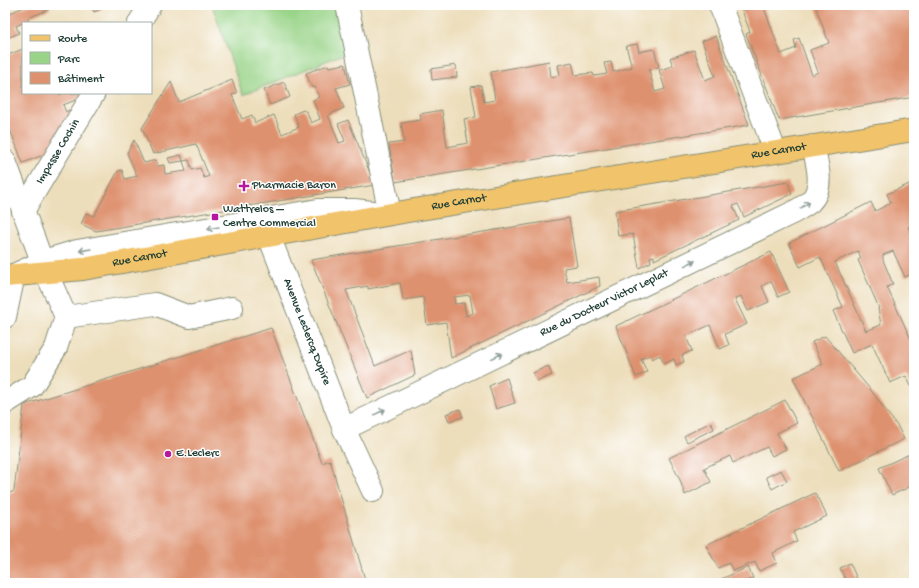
<svg xmlns="http://www.w3.org/2000/svg" width="919" height="588" font-family="'Gochi Hand',sans-serif">
<style>
.green{fill:#99d488;stroke:#5c885e}
.building{fill:#de916e;fill-rule:evenodd}
.lines{fill:none;stroke-linecap:round;stroke-linejoin:round}
.minor-casing{stroke:#868e78;stroke-width:24}
.major-casing{stroke:#868e78;stroke-width:24}
.minor{stroke:#fff;stroke-width:22}
.major{stroke:#f1c36a;stroke-width:22}
.oneway{stroke:#8f9e9a}
.poi-dot{fill:#b5179e;stroke:#fff;stroke-width:1.5}
.labels{text-anchor:middle;dominant-baseline:central;stroke-width:3;stroke-linejoin:round;paint-order:stroke}
.street-label{font-size:12px;fill:#1f3d34;stroke:#fff}
.poi-label{font-size:12px;fill:#1f3d34;stroke:#fff;text-anchor:start}
</style>
<rect width="100%" height="100%" fill="#fff"/>
<filter id="ink" filterUnits="userSpaceOnUse"><feTurbulence type="fractalNoise" baseFrequency=".025" numOctaves="2"/><feDisplacementMap in="SourceGraphic" scale="8" xChannelSelector="R" yChannelSelector="G"/><feConvolveMatrix kernelMatrix="1 2 1 2 8 2 1 2 1" color-interpolation-filters="sRGB"/></filter>
<filter id="wash" filterUnits="userSpaceOnUse"><feTurbulence type="fractalNoise" baseFrequency=".012" numOctaves="4" result="noise"/><feDisplacementMap in="SourceGraphic" scale="16" xChannelSelector="R" yChannelSelector="G"/><feGaussianBlur stdDeviation="0.9" result="paint"/><feColorMatrix in="noise" values="0 0 0 0 0 0 0 0 0 0 0 0 0 0 0 0 0 1.4 0 .05"/><feComposite in="paint" operator="in"/></filter>
<g filter="url(#wash)">
<rect width="100%" height="100%" fill="#eddebb"/>
<!-- green -->
<path class="green" d="M212 5H338L346 53 243 95Z"/>
<g id="blocks">
<!-- building -->
<g class="building">
<path d="M29 5H48L50 9 28 18 29 20 16 26 19 33 5 39V15Z"/>
<path d="M91 5H111L94 12Z"/>
<path d="M740 5H763L781 54 796 48 794 40 799 38 812 75 818 72 810 50 829 43 815 5H914V97L779 120 746 34 750 32Z"/>
<path d="M716 36 749 125 395 182 389 144 404 142 401 123 421 120 420 114 442 110 447 147 468 143 464 119 476 117 471 87 481 85 484 102 495 100 491 72 549 61 551 77 560 75 558 65 572 62 575 75 593 73 594 76 607 74 604 63 611 62 613 72 632 67 626 46 637 44 639 52 654 49 659 67 649 70 655 92 665 89 659 70 673 66 670 58 694 50 705 80 715 76 702 41Z"/>
<path d="M23 49V93H59V95L64 93H84L81 98 63 105 66 112 69 110 73 112 48 153 23 163 5 117V56Z"/>
<path d="M345 64 350 84 336 88 344 108 328 115 339 143 345 141 338 124 348 120 375 185 96 231 81 224 86 213 94 216 118 171 122 170 125 179 137 176 127 153 134 140 144 163 156 160 158 166 164 165 165 174 186 171 183 161 170 163 168 158 181 155 183 161 189 160 192 170 200 168 204 178 209 176 196 144 153 154 142 128 171 82 179 102 232 80 237 93 232 95 242 119 252 115 255 123 274 115 282 134 299 127 294 114 303 110 307 112 311 123 320 119 313 100 319 97 315 87 312 88 306 73 328 65 329 67Z"/>
<path d="M456 65 457 77 432 80 431 69Z"/>
<path d="M284 82 290 97 270 105 264 90Z"/>
<path d="M788 182 792 194 744 217 738 204 733 206 739 220 654 260V256L650 257 651 262 639 268 633 234 618 236 615 211Z"/>
<path d="M914 182V224L908 227 913 236H914V273L905 277 893 251 883 255V260L893 284 887 287 914 346V385L911 386 906 376 890 383 872 344 852 353 833 311 843 307 820 257 800 267 789 243 871 202 875 211 891 203 887 194ZM858 251 861 258 858 260 879 308H878L881 325 866 331 835 262Z"/>
<path d="M569 218 577 266 564 268 567 282 599 277 600 286 451 358 446 322 427 325 423 297 403 300 400 283 368 289V286L346 290 375 366 411 350 415 375 367 398 311 260ZM470 295 473 313 466 316 464 303 455 304 454 297Z"/>
<path d="M771 252 789 292 778 297 771 281 762 286 769 302 748 311 741 296 735 299 747 324 725 334 729 345 720 349 710 325 686 336 692 351 682 355 684 362 676 365 674 359 664 364 660 355 652 359 650 355 641 359 647 372 636 377 616 326Z"/>
<path d="M271 328 322 463 330 460 366 583H5V495L14 491 24 405Z"/>
<path d="M825 336 870 389 898 427 904 439 839 471 793 378 823 364 812 342Z"/>
<path d="M548 366 552 375 537 381 533 373Z"/>
<path d="M507 378 515 403 496 409 489 386Z"/>
<path d="M785 400 797 423 777 433 786 449 772 456 767 447 733 463 730 456 704 468 711 482 685 495 680 480 669 458Z"/>
<path d="M460 409 463 417 449 421 446 414Z"/>
<path d="M711 422 714 429 687 442 684 436Z"/>
<path d="M914 452V485L892 495 879 468Z"/>
<path d="M781 470 787 481 772 489 766 477Z"/>
<path d="M815 493 827 516 793 532 797 541 773 553 777 563 759 571 755 562 733 571 729 563 718 568 706 545Z"/>
<path d="M850 563 857 579 847 583 840 568Z"/>
<path d="M748 567 753 578 742 583H718L717 581Z"/>
</g>
</g>
</g>
<g filter="url(#ink)">
<use href="#blocks" fill-opacity="0" stroke="#868e78" stroke-width="1"/>
<g class="lines">
<defs>
<g id="minor">
<path d="M720 5 775 151"/>
<path d="M139 23 150 5"/>
<path d="M5 161 46 272 66 317 155 304 189 317 232 308"/>
<path id="s1" d="M23 211 94 93"/>
<path id="s2" d="M269 236 344 429 373 491"/>
<path d="M16 274 47 260 77 251 318 210H354L390 214 347 5"/>
<path d="M5 317 14 275"/>
<path d="M5 403 32 386 56 348 66 317"/>
<path id="s3" d="M344 429 794 212C799 209 805 206 810 202 825 187 817 164 813 146"/>
</g>
<g id="major">
<path id="s4" d="M5 276 83 269 414 210 914 130"/>
</g>
</defs>
<!-- minor casing -->
<use href="#minor" class="minor-casing"/>
<!-- major casing -->
<use href="#major" class="major-casing"/>
<!-- minor -->
<use href="#minor" class="minor"/>
<!-- major -->
<use href="#major" class="major"/>
</g>
<!-- one-way arrows -->
<defs><path id="oneway-shaft" d="M-6 0H5M1.5-3L5.5 0L1.5 3" fill="none" stroke-width="1.6" stroke-linecap="round" stroke-linejoin="round"/></defs>
<g class="oneway">
<use href="#oneway-shaft" transform="translate(805 205) rotate(-36)"/>
<use href="#oneway-shaft" transform="translate(213 228) rotate(170)"/>
<use href="#oneway-shaft" transform="translate(85 250) rotate(170)"/>
<use href="#oneway-shaft" transform="translate(690 263) rotate(-26)"/>
<use href="#oneway-shaft" transform="translate(497 356) rotate(-26)"/>
<use href="#oneway-shaft" transform="translate(380 412) rotate(-26)"/>
</g>
</g>
<!-- markers -->
<g class="poi-dot">
<path d="M242 180h4v4h4v4h-4v4h-4v-4h-4v-4h4z"/>
<rect x="211" y="213" width="8" height="8" rx="2"/>
<circle cx="168" cy="454" r="4"/>
</g>
<g class="labels">
<!-- street labels -->
<g class="street-label">
<text stroke="none"><textPath href="#s4" startOffset="784">Rue Carnot</textPath></text>
<text stroke="none"><textPath href="#s1" startOffset="69">Impasse Cochin</textPath></text>
<text stroke="none"><textPath href="#s4" startOffset="460">Rue Carnot</textPath></text>
<text stroke="none"><textPath href="#s4" startOffset="136">Rue Carnot</textPath></text>
<text stroke="none"><textPath href="#s3" startOffset="289">Rue du Docteur Victor Leplat</textPath></text>
<text stroke="none"><textPath href="#s2" startOffset="103">Avenue Leclercq Dupire</textPath></text>
</g>
<!-- poi labels -->
<g class="poi-label">
<text x="252" y="186">Pharmacie Baron</text>
<text x="223" y="210">Wattrelos –<tspan x="223" dy="14">Centre Commercial</tspan></text>
<text x="176" y="454">E.Leclerc</text>
</g>
</g>
<!-- margin -->
<rect width="919" height="588" fill="none" stroke="#fff" stroke-width="20"/>
<!-- legend -->
<rect x="22" y="22" width="130" height="72" fill="#ffffff" stroke="#a5b1ae"/>
<rect x="30" y="35" width="20" height="6" fill="#f1c36a" stroke="#a5b1ae"/>
<text x="58" y="42" font-size="12" fill="#1f3d34">Route</text>
<rect x="30" y="52" width="20" height="12" fill="#99d488" stroke="#a5b1ae"/>
<text x="58" y="62" font-size="12" fill="#1f3d34">Parc</text>
<rect x="30" y="72" width="20" height="12" fill="#de916e" stroke="#a5b1ae"/>
<text x="58" y="82" font-size="12" fill="#1f3d34">Bâtiment</text>
</svg>
